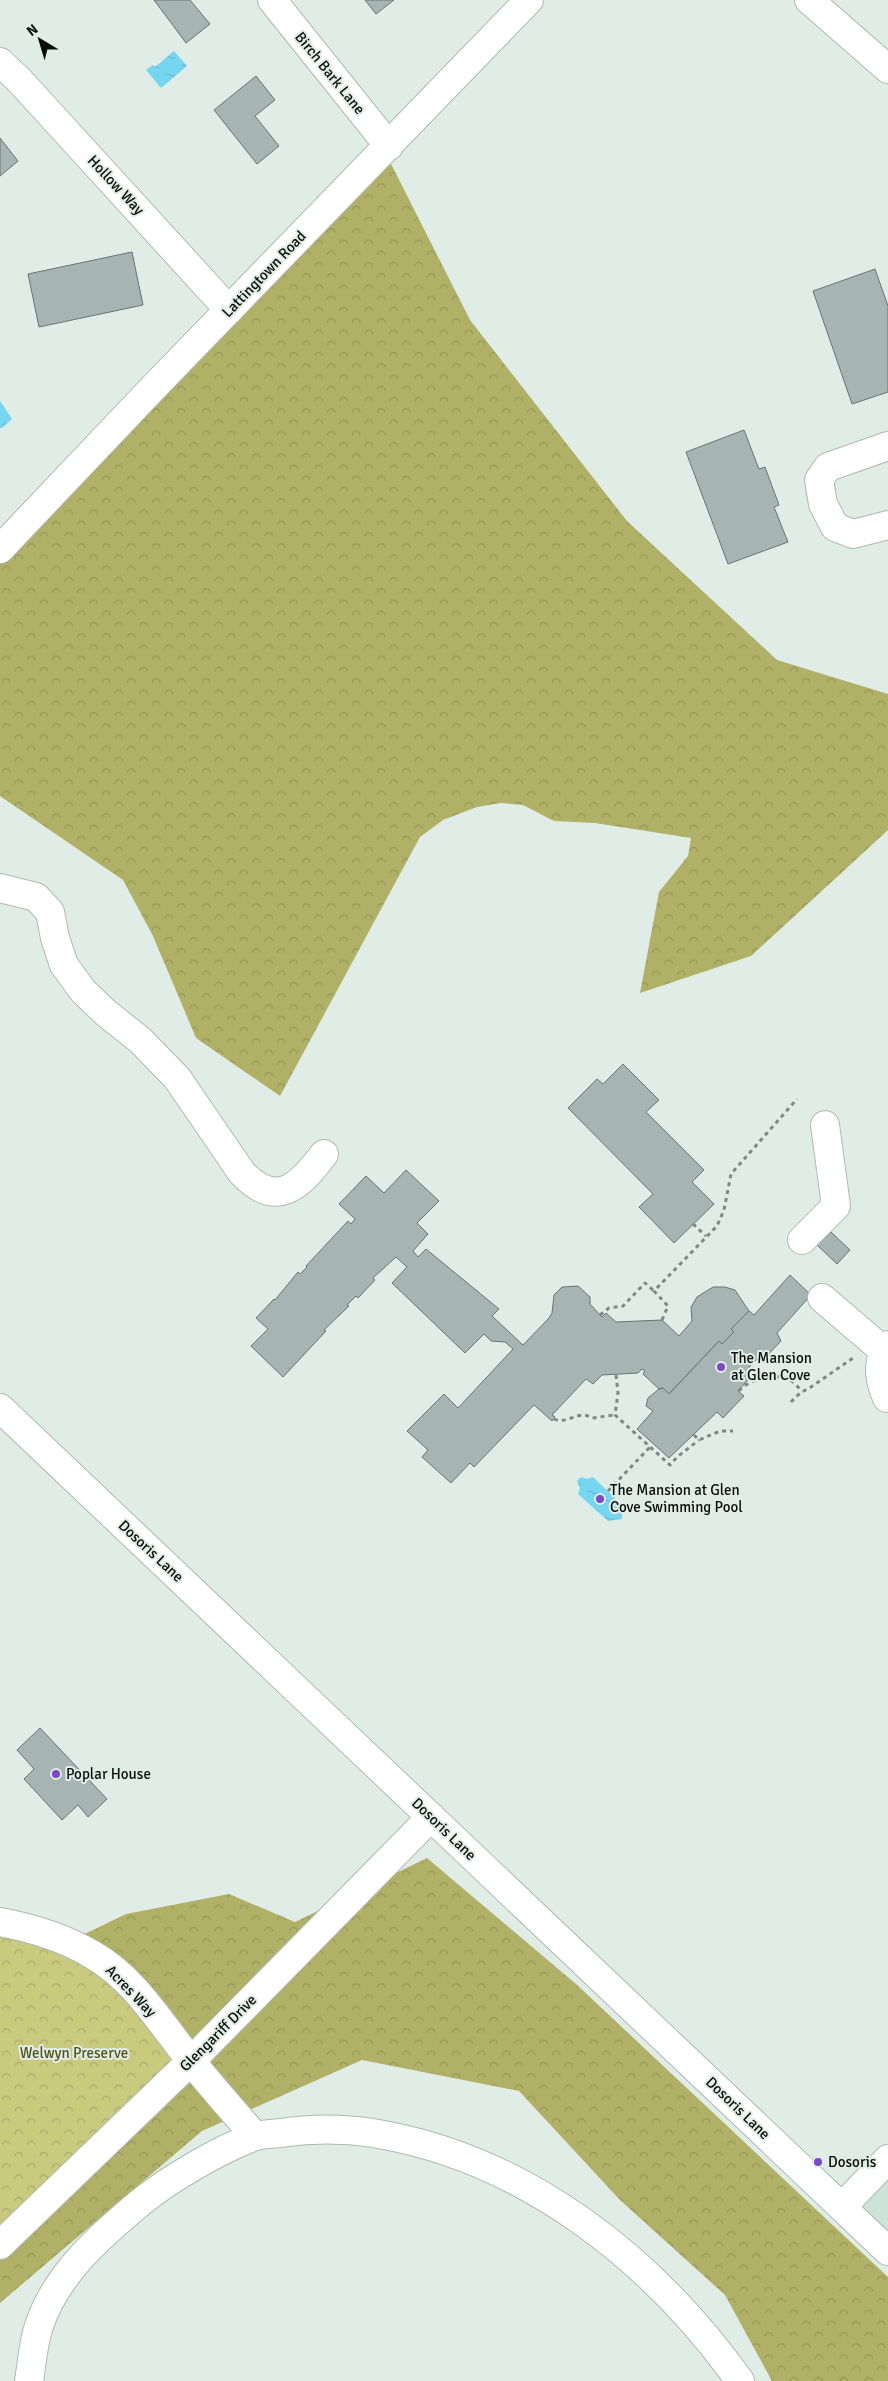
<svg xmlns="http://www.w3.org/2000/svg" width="888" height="2381" font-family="Signika,sans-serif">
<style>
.built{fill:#cee3d8}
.forest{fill:url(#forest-crowns)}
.park{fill:url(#park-crowns)}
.water{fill:url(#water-ripples)}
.building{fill:#a6b4b3;stroke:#677473}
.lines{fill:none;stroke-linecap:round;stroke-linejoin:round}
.minor-casing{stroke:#adb9b3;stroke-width:30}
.path{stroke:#7f8883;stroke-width:3;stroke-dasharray:4 4;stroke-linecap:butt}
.minor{stroke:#fff;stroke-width:28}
.poi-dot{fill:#7d4ac1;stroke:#e0ede6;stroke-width:2}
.labels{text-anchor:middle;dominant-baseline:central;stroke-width:4;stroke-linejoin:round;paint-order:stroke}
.street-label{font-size:15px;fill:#090d0b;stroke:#e0ede6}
.poi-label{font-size:15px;fill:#090d0b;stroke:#e0ede6;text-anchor:start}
.park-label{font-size:15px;fill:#53531b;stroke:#e0ede6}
</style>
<defs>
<pattern id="forest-crowns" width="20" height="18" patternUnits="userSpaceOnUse" patternTransform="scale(1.25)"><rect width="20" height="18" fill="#b0b166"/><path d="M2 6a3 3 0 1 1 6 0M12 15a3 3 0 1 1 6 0" fill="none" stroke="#969757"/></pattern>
<pattern id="park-crowns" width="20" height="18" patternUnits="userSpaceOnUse" patternTransform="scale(1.25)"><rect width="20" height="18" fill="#c9ca7e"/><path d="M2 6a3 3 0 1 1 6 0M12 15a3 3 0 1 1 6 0" fill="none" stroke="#abac6c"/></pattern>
<pattern id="water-ripples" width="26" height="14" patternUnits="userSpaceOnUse" patternTransform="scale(1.25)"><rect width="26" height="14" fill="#76d6f0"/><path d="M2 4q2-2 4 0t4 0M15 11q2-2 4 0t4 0" fill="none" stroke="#65b6cc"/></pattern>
</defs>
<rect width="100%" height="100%" fill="#e0ede6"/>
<!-- built -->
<path class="built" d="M888 2169V2238L853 2205Z"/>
<!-- forest -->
<g class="forest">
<path d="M385 152 470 320 627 521 777 660 888 694V830L751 956 640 993 659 892 688 856 691 838 595 823 554 821 523 805 501 803 477 807 443 820 420 837 280 1096 196 1038 153 936 123 880 0 796V558Z"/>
<path d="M427 1858 576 1984 888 2277V2381H772L725 2295 620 2200 519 2091 362 2060 202 2131 0 2303V2060L60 1946 126 1914 229 1894 295 1922Z"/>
</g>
<!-- park -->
<path class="park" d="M0 1934 60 1947 121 1993 175 2057 0 2230Z"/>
<!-- water -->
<g class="water">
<path d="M174 51 187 66 161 88 146 70 153 65 155 67Z"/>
<path d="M0 401 12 419 2 428H0Z"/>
<path d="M581 1477 587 1479 593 1477 622 1505V1519L608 1521 578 1494 580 1488 577 1481Z"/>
</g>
<!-- building -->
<g class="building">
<path d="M154 0H190L210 24 186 43Z"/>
<path d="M365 0H394L376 14Z"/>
<path d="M256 76 275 100 255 116 279 146 257 164 214 110Z"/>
<path d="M0 138 18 161 0 176Z"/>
<path d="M132 252 143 305 39 327 28 274Z"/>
<path d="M875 269 888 306V392L852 404 813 291Z"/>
<path d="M744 430 759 469 765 467 779 505 774 507 788 542 728 564 686 452Z"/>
<path d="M623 1064 659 1100 646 1112 704 1170 692 1182 714 1204 674 1243 639 1207 653 1194 568 1108 597 1079 603 1084Z"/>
<path d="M406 1170 439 1201 417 1223 428 1234 413 1251 418 1257 426 1249 499 1309 492 1316 523 1345 549 1318 552 1313 554 1295 562 1287 578 1286 590 1297V1304L602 1317 606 1313 616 1322 662 1320 679 1336 692 1321 691 1307 697 1297 713 1287H725L735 1290 749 1311 731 1329 734 1332 722 1344 719 1341 669 1394 663 1388 659 1389 643 1374 645 1371 642 1369 638 1373 602 1375 593 1384 586 1379 552 1415 555 1417 552 1421 534 1405 474 1467 470 1463 451 1483 422 1457 428 1450 407 1431 444 1394 458 1408 513 1349 505 1342 491 1341 484 1334 465 1353 392 1283 407 1267 396 1257 373 1278 375 1280 358 1298 356 1296 347 1305 349 1306 324 1330 326 1331 283 1377 251 1346 268 1329 256 1318 274 1299 275 1300 298 1272 300 1274 307 1267 306 1266 348 1221 351 1224 355 1219 339 1204 366 1176 384 1193Z"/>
<path d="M831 1232 850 1250 837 1264 817 1245Z"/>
<path d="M790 1275 811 1295 777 1333 781 1341 763 1360 759 1357 749 1367 753 1374 738 1391 744 1396 723 1418 717 1412 669 1458 637 1429 653 1411 646 1406 648 1398 659 1389 663 1388 669 1394 719 1341 722 1344 734 1332 731 1329 749 1311 754 1315Z"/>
<path d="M40 1728 107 1799 88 1817 78 1805 62 1820 24 1779 34 1769 17 1750Z"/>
</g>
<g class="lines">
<defs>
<g id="minor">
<path d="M272 0 389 146"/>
<path d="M809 0 888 69"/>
<path d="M0 62 20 81 229 310"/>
<path d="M888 446 828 467 819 480 823 504 835 527 853 534 888 525"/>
<path d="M0 549 151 390 529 0"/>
<path d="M0 888 36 897 50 912 55 938 64 965 83 991 106 1013 140 1040 177 1078 242 1173C277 1210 300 1186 324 1154"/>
<path d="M802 1240 836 1206 825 1125"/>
<path d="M822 1298 884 1351"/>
<path d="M887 1398C879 1380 876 1361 888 1345"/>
<path d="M0 1408 888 2251"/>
<path d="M0 1922C32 1928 65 1938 93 1955 135 1979 161 2024 191 2061 211 2086 233 2111 255 2136"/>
<path d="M842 2207 888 2159"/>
<path d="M0 2245 191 2061 431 1817"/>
<path d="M29 2381C32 2363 33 2343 39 2326 56 2274 100 2236 141 2202 169 2179 219 2150 253 2137 261 2134 272 2134 281 2133 313 2128 341 2128 373 2133 525 2158 652 2258 740 2381"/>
</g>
</defs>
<!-- minor casing -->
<use href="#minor" class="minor-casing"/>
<!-- path -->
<g class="path">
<path d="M693 1224 706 1236"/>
<path d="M600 1315 609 1308 623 1306 645 1283 654 1291"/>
<path d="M662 1320 668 1306 654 1291 717 1226 724 1210 731 1174 797 1099"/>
<path d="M616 1375 618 1393 615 1415 670 1465 677 1457 699 1440"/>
<path d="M739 1391C753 1375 790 1368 801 1392"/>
<path d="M791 1402 801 1392 808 1389 856 1356"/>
<path d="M554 1419C567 1425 579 1409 592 1418L615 1415"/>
<path d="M694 1435 699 1440 720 1431H733"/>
<path d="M608 1491 650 1447"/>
</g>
<!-- minor -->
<use href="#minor" class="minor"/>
</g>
<!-- markers -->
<g class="poi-dot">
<circle cx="721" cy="1367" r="5"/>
<circle cx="600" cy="1499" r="5"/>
<circle cx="56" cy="1774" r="5"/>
<circle cx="818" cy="2162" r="5"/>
</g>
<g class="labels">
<!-- street labels -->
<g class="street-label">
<text transform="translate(330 73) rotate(51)">Birch Bark Lane</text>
<text transform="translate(116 185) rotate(47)">Hollow Way</text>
<text transform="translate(264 274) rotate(-46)">Lattingtown Road</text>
<text transform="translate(151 1551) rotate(43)">Dosoris Lane</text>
<text transform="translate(444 1829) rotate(44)">Dosoris Lane</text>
<text transform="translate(131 1991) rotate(46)">Acres Way</text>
<text transform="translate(218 2033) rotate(-45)">Glengariff Drive</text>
<text transform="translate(738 2108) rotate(44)">Dosoris Lane</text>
</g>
<!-- poi labels -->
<g class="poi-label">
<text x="731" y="1358">The Mansion<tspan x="731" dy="17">at Glen Cove</tspan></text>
<text x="610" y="1490">The Mansion at Glen<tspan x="610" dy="17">Cove Swimming Pool</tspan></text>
<text x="66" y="1774">Poplar House</text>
<text x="828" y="2162">Dosoris</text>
</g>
<!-- park labels -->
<g class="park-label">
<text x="74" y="2053">Welwyn Preserve</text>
</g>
</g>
<!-- north arrow -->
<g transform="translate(40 40) rotate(322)" stroke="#e0ede6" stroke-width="4" paint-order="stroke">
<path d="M0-4L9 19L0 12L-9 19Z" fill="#090d0b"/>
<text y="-8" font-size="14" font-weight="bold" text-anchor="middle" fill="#090d0b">N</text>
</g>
</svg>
